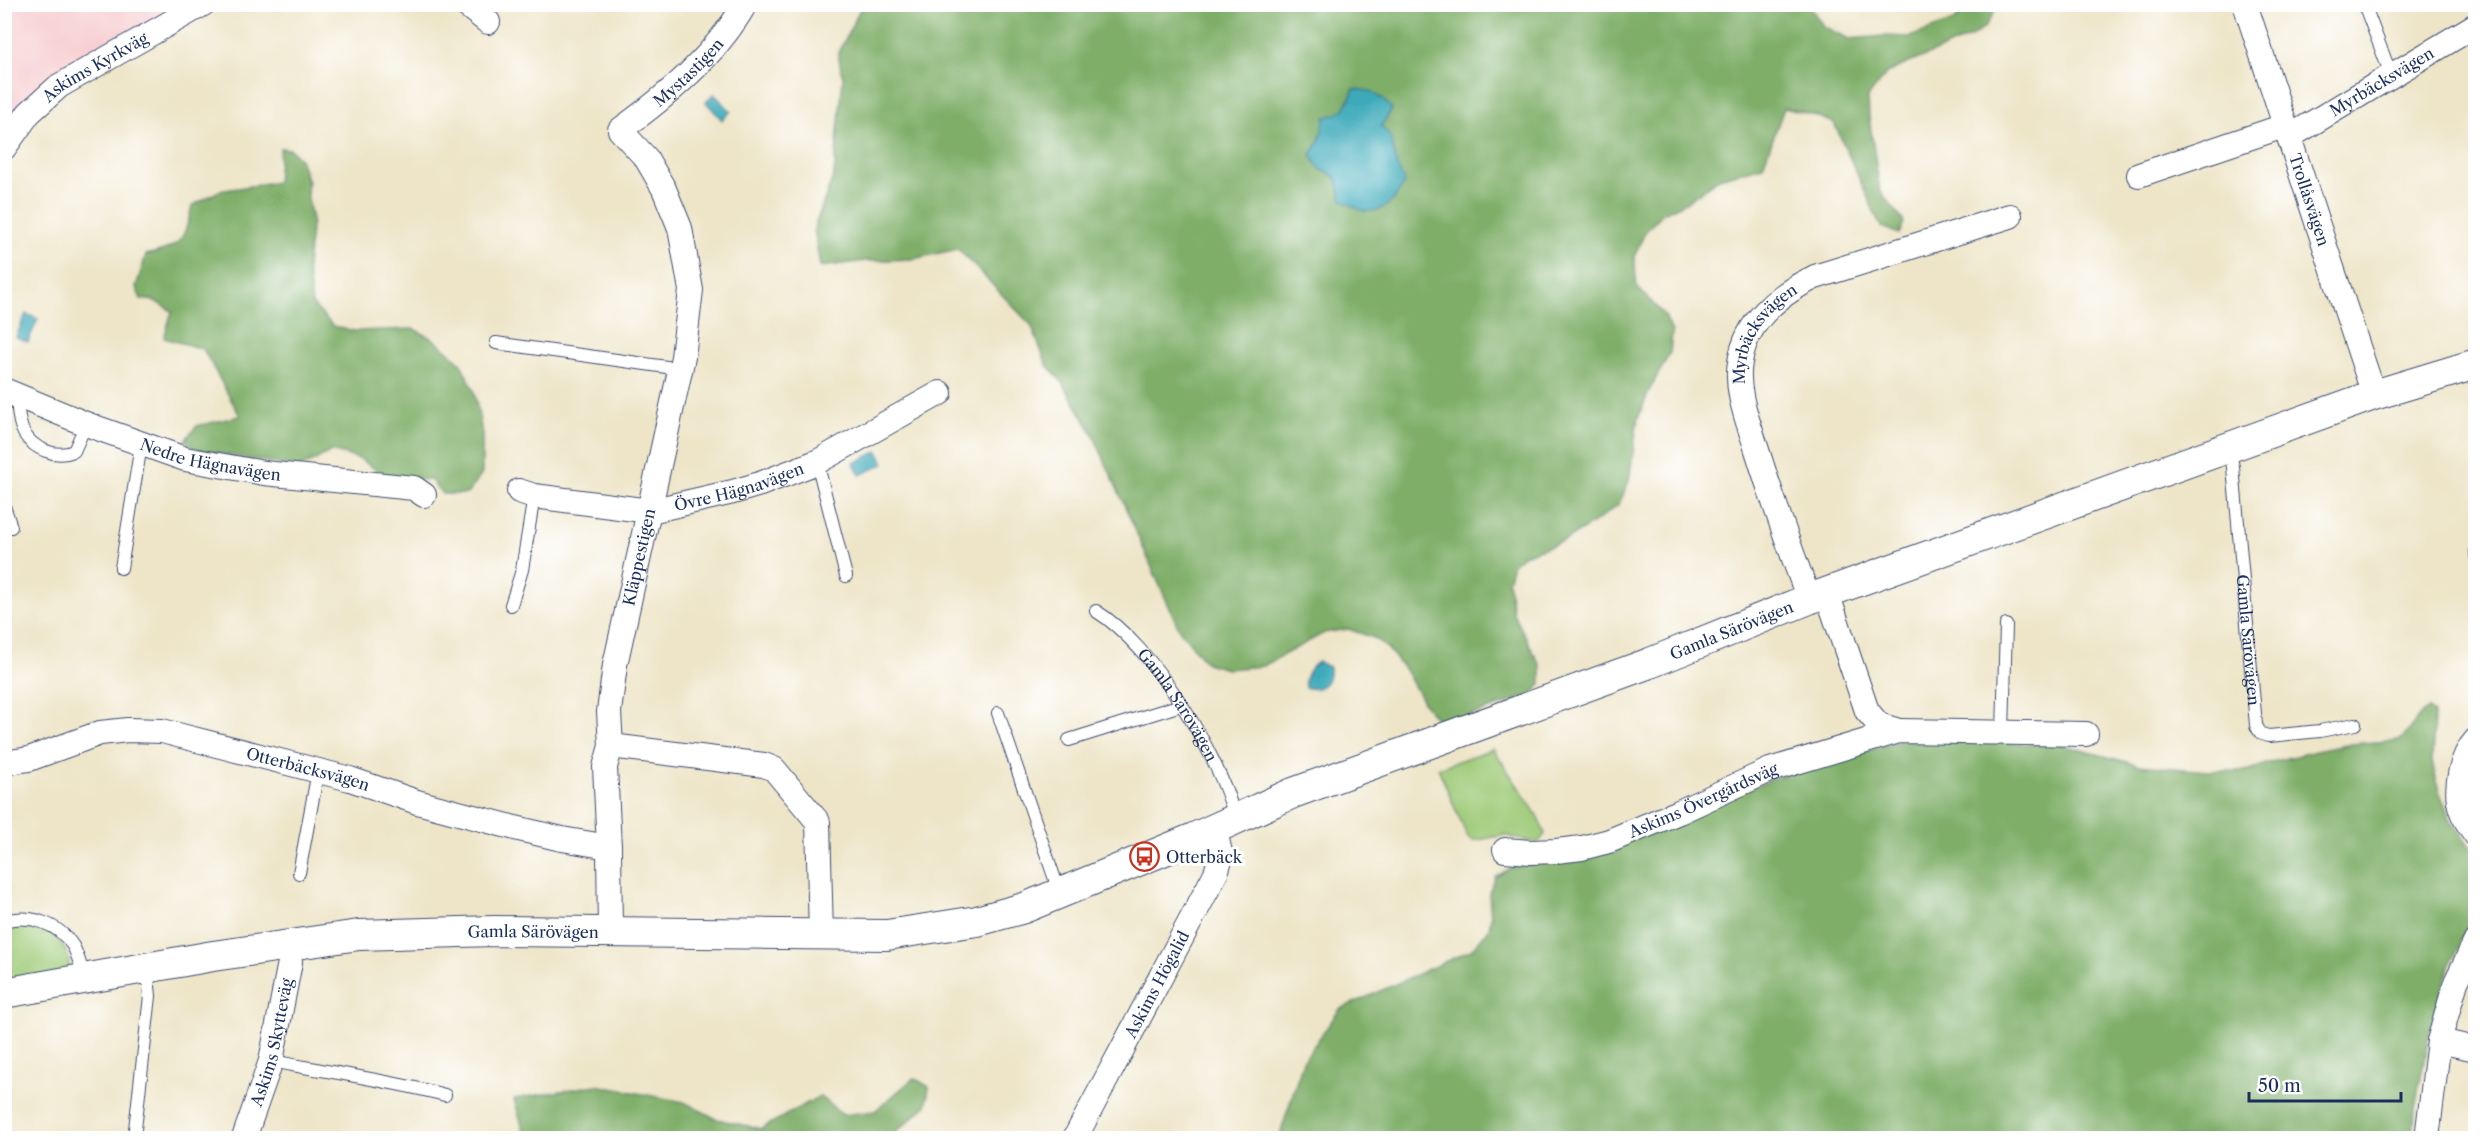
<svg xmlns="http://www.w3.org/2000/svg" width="2480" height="1143" font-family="'Libre Caslon Text',serif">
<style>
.built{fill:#f7cfd1}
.green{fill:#9eca77;stroke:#5c7c6a;stroke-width:1.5}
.forest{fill:#7eae68;stroke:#4c6e63;stroke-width:1.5;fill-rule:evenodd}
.water{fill:#3caaba;stroke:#2c6c8c;stroke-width:1.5}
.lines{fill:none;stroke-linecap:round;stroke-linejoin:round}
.service-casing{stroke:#3b4a6e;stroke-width:14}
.minor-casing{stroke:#3b4a6e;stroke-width:26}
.tertiary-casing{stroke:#3b4a6e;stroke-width:32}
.service{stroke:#fff;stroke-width:12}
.minor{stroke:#fff;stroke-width:24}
.tertiary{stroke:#fff;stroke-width:30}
.labels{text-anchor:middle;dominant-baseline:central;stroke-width:6;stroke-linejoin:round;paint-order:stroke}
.street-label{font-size:16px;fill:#1b2f5e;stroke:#fff}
.poi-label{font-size:16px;fill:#1b2f5e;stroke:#fff;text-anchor:start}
</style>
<rect width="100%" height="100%" fill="#fff"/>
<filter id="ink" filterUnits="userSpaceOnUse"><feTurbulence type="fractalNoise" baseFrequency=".0167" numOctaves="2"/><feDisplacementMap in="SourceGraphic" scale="12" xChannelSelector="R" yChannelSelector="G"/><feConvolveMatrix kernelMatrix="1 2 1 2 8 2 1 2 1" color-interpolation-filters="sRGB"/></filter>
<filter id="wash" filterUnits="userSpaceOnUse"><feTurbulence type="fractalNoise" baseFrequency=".008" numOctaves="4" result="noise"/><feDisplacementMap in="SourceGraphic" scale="24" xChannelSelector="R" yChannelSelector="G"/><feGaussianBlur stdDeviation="1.35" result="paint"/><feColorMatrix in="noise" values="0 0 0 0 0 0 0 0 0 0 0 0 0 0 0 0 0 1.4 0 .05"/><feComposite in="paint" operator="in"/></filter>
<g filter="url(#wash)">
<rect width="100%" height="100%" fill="#eee5c8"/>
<!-- built -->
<path class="built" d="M4 5H185L13 116 5 103Z"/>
<!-- green -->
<g class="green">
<path d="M1493 749 1537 815 1545 834 1539 842H1531L1505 835 1473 841 1467 836 1438 768Z"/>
<path d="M26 924C53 927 69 944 70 971L5 982 4 933Z"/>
</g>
<!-- forest -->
<g class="forest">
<path d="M1808 4 1823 26 1849 39 1884 36 1910 37 1956 20 1964 5H1998V6L1985 27 1972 36 1888 72 1868 97 1869 117 1880 191 1904 222 1899 234 1881 227 1834 123 1814 115 1784 108 1763 166 1719 178 1688 201 1663 213 1645 232 1634 257 1637 287 1665 316 1672 332 1670 353 1651 387 1638 418 1629 481 1619 504 1598 520 1566 540 1523 555 1513 564 1508 581 1513 613 1541 667V684L1532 695 1451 722 1436 718 1425 705 1405 670 1388 649 1374 638 1348 629 1324 633 1263 666 1227 669 1206 663 1179 629 1093 434 1063 383 1047 365 1031 325 958 249 913 259 866 261 820 267 814 228 834 174 843 78 838 54 862 5ZM1354 89C1372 90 1380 95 1392 110L1381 126 1394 149 1397 172 1343 200 1336 177 1320 169 1311 155 1346 106Z"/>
<path d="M280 148 290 149 300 159 308 182 307 193 312 221 307 267 312 304 333 326 354 331 414 329 435 340 460 362 474 391 482 432V474L467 494H442L431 480 388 478 360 459 331 451 301 468 195 449 185 440 197 426 240 416 203 349 164 338 172 311 155 301 141 299 136 287 146 255C182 247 184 240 192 206L219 191 277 182Z"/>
<path d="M2429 709 2434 714 2432 762 2439 791 2452 822 2470 846 2475 860V913L2450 964 2429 1035 2415 1107 2413 1138H1279L1303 1061 1340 1009 1471 950 1489 929 1491 917 1489 893 1496 877 1512 867 1564 860 1775 778 1902 740 2063 745 2138 765 2208 771H2246L2275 761 2320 750 2352 744 2401 740 2420 715Z"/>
<path d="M914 1078 929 1087 926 1106 896 1132 895 1138H526L514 1099 596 1085 684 1102 717 1119 761 1129 820 1096 843 1115 875 1111Z"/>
</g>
<!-- water -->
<g class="water">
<path d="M1354 89C1372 90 1380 95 1392 109L1381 126C1400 142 1389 163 1405 180 1398 197 1386 213 1365 211 1358 210 1348 203 1342 200L1336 177 1320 169 1311 155 1319 142 1325 117C1346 113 1346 107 1354 89Z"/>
<path d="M714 94 731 111 722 120 706 102Z"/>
<path d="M26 314 38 319 28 342 16 337Z"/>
<path d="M878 451 884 464 860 475 854 463Z"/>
<path d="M1318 662 1329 667C1331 684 1319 692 1305 687 1303 678 1310 666 1318 662Z"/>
</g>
</g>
<g filter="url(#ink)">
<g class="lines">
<defs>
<g id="service">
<path d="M2364 4 2391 75"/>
<path d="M496 343 681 369"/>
<path d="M17 396C18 421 20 441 46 451 56 455 64 455 74 451L86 424"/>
<path id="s1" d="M2229 449 2233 467 2256 725C2259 732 2261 735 2269 736L2320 731 2355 724"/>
<path d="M817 462 846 576"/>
<path d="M4 506 11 527"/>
<path d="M2476 516V556"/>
<path d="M121 568 141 445"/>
<path d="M511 605 522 570 534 496"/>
<path id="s2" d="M1096 611C1153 646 1219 754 1235 818"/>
<path d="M998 713 1060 894"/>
<path d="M2003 732 2006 625"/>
<path d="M1069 740 1181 705"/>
<path d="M299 873 318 771"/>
<path d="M4 921C30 914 58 923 73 946 78 955 81 968 85 978"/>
<path d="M271 1061C329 1072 387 1080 445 1095"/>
<path d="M134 1138 150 996 147 968"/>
</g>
<g id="minor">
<path d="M465 4 488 22"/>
<path id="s3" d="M2245 4 2374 395"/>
<path id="s4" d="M2289 137 2476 25"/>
<path id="s5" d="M4 148 29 113 59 86 203 4"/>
<path d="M2139 175 2284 126"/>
<path id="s6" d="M4 390 86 424 185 459 264 473 414 488 424 495"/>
<path id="s7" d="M519 491 534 496 650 511 733 492 760 484 817 462 940 393"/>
<path d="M1827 593 1867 711 1879 725 1899 731"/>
<path id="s8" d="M1809 599C1790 549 1772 498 1756 447 1748 421 1735 391 1740 362 1746 321 1779 294 1815 277L2010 216"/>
<path d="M2476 740C2461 756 2454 789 2461 809 2464 819 2470 827 2476 835"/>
<path d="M611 746 764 765 774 769 818 822 821 935"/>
<path id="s9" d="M4 763 29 759 100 733 128 730 162 731 350 779 417 802 515 828 562 839 609 847"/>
<path id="s10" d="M1505 850 1531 852 1556 851 1582 848 1609 841 1679 812 1770 770 1899 731 2086 734"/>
<path id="s11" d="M610 933 609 847 605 767 611 746 609 712 615 665 683 357 691 290 680 228 664 189 646 158 620 130C667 96 716 55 745 4"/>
<path d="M2439 1041 2476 1049"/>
<path id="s12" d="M244 1138 271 1061 290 962 288 944"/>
<path id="s13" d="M1075 1138 1216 873 1221 856 1214 828"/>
<path d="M2427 1138 2439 1041 2456 982 2476 941"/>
</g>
<g id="tertiary">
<path id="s14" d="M4 993 213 956 359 935 494 931 887 935 977 921 1024 908 1194 838 1293 793 1650 663 1809 599 2374 395 2476 364"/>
</g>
</defs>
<!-- service casing -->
<use href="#service" class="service-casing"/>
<!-- minor casing -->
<use href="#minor" class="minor-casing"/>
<!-- tertiary casing -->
<use href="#tertiary" class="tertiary-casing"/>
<!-- service -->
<use href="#service" class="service"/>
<!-- minor -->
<use href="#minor" class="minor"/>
<!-- tertiary -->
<use href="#tertiary" class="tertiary"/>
</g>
</g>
<!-- icons -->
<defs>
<symbol id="bus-ring" viewBox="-11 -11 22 22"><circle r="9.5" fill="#fff" stroke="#c8321e" stroke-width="1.5"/><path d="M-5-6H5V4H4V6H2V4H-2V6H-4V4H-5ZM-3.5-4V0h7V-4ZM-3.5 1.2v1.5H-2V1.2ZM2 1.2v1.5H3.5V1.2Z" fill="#c8321e"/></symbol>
</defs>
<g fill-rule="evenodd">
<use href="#bus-ring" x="1128" y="840" width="33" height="33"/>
</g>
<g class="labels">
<!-- street labels -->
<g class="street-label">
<text stroke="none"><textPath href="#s5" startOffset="124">Askims Kyrkväg</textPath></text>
<text stroke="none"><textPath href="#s11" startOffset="921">Mystastigen</textPath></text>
<text stroke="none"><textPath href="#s4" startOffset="108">Myrbäcksvägen</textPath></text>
<text stroke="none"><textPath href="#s3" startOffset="206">Trollåsvägen</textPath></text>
<text stroke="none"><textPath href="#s8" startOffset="285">Myrbäcksvägen</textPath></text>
<text stroke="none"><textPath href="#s6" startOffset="219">Nedre Hägnavägen</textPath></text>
<text stroke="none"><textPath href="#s7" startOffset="225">Övre Hägnavägen</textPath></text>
<text stroke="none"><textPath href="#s11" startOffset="380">Kläppestigen</textPath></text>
<text stroke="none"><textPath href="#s14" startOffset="1788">Gamla Särövägen</textPath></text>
<text stroke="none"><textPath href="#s1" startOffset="192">Gamla Särövägen</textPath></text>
<text stroke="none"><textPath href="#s2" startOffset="126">Gamla Särövägen</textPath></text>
<text stroke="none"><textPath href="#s9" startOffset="314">Otterbäcksvägen</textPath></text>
<text stroke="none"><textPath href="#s10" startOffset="208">Askims Övergårdsväg</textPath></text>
<text stroke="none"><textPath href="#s14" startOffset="534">Gamla Särövägen</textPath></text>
<text stroke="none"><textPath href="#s13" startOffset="174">Askims Högalid</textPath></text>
<text stroke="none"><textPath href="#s12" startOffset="100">Askims Skytteväg</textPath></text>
</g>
<!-- poi labels -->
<g class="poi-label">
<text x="1166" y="857">Otterbäck</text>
</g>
</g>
<!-- margin -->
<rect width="2480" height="1143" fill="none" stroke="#fff" stroke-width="24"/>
<!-- scale -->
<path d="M2249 1092v9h152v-9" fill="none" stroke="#1b2f5e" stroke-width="3"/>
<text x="2258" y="1092" font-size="18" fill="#1b2f5e" stroke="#ffffff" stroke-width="4.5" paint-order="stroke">50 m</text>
</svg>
